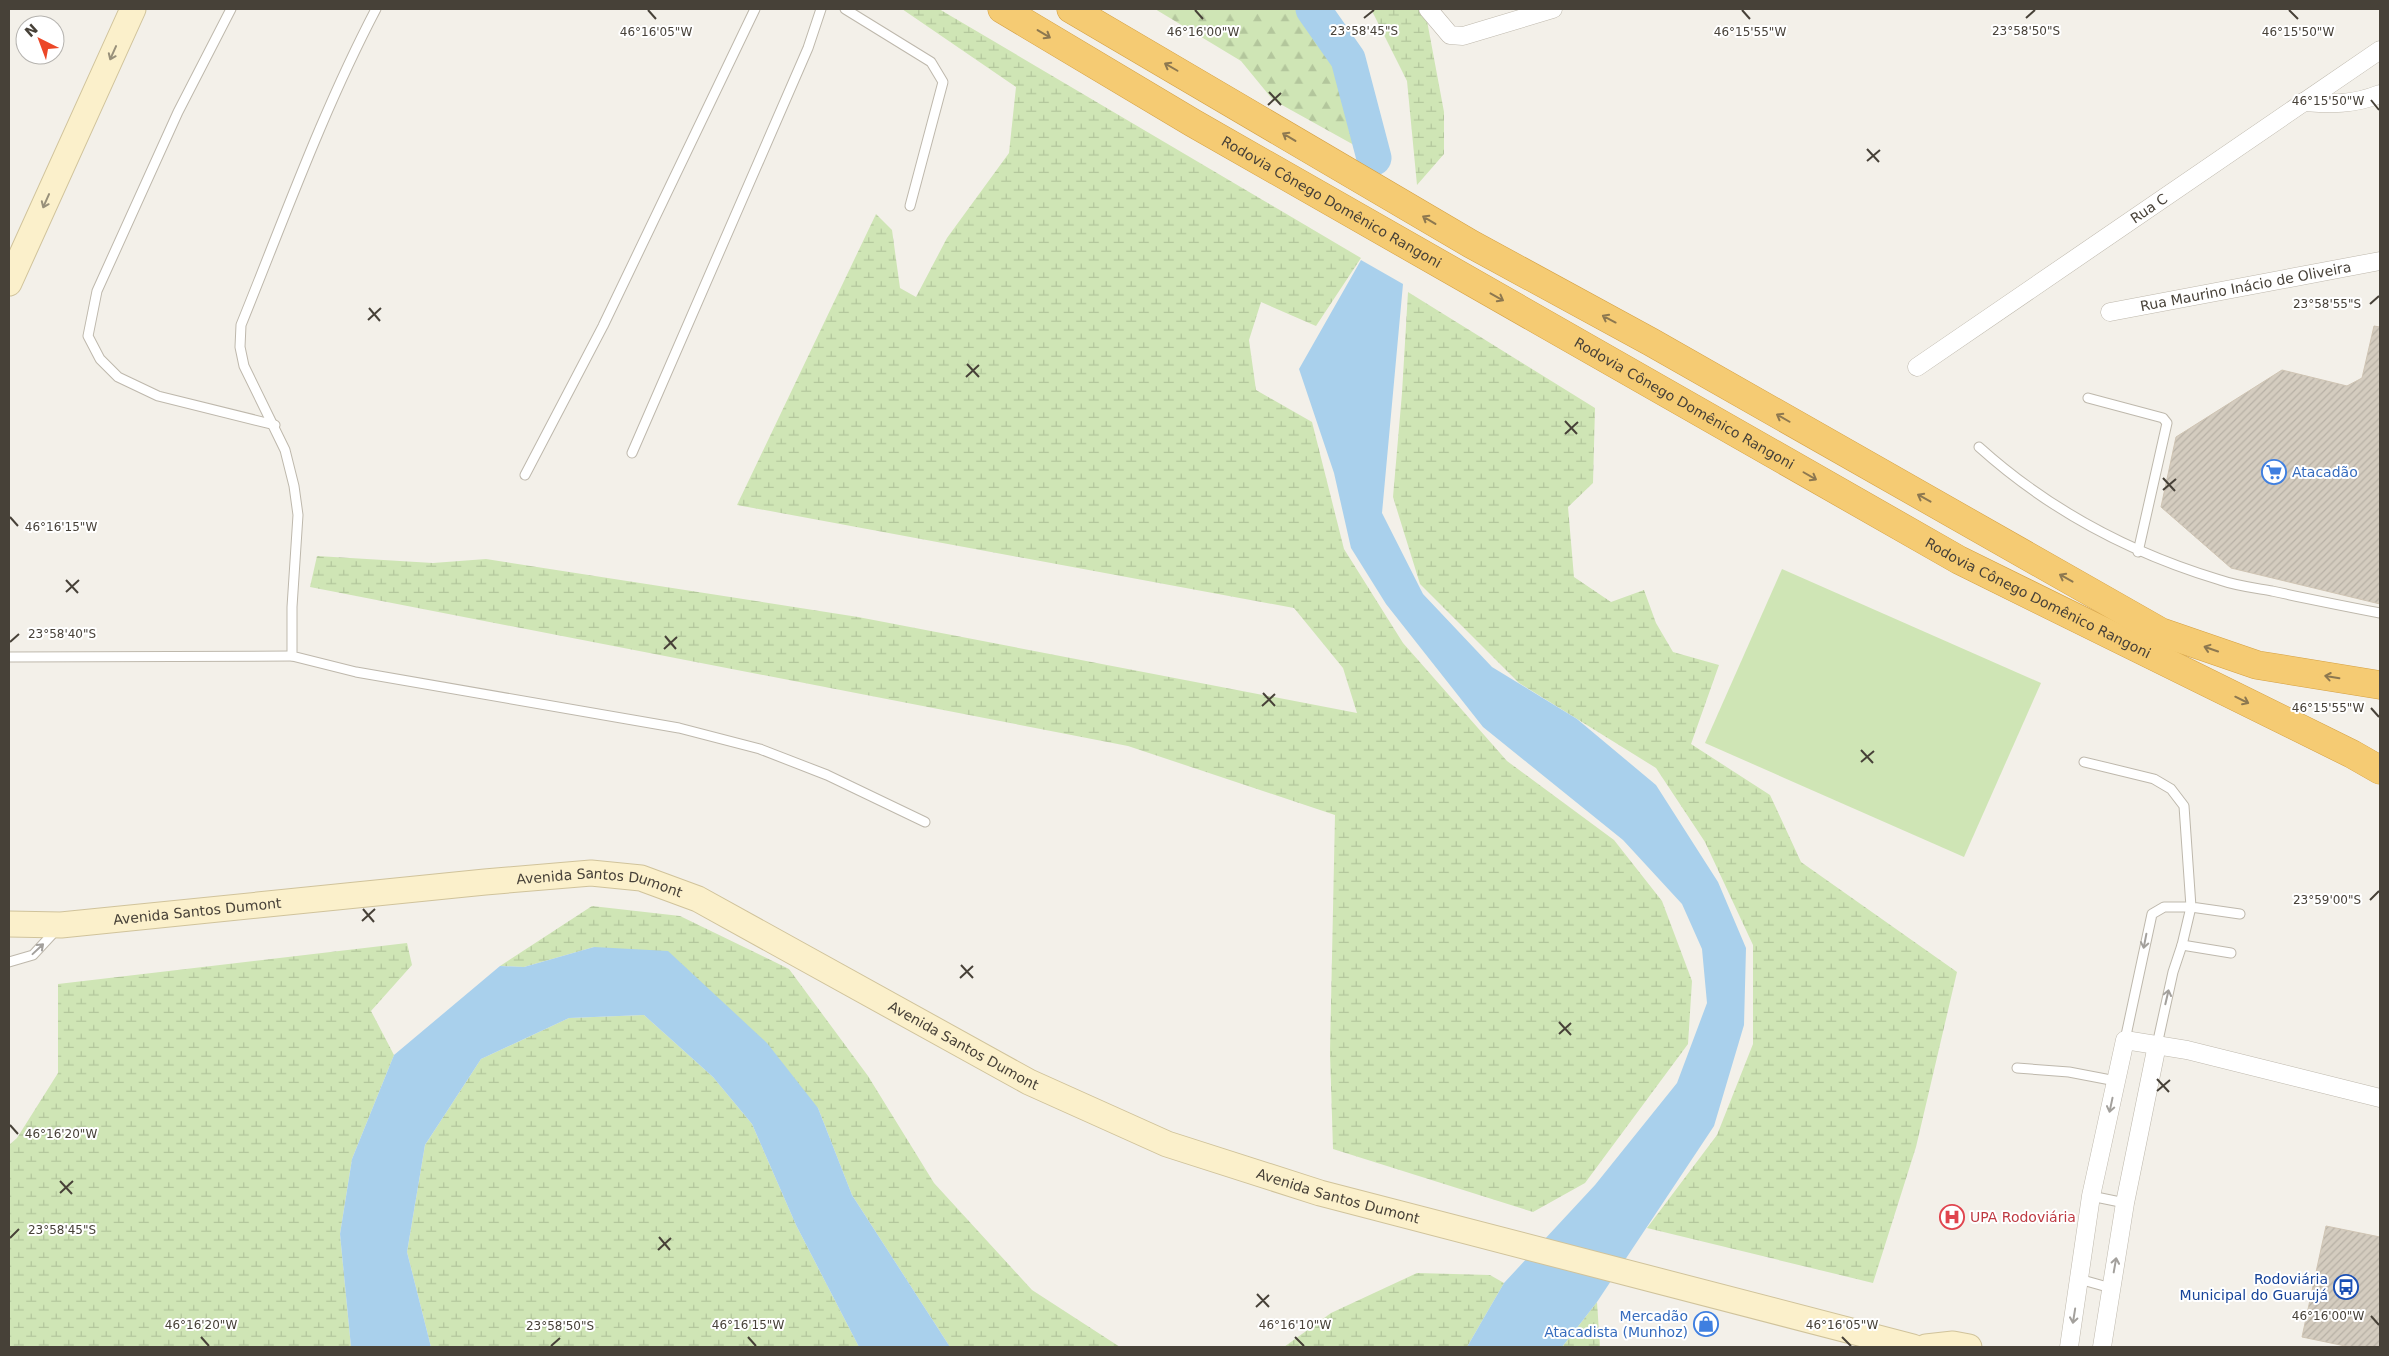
<svg xmlns="http://www.w3.org/2000/svg" width="2389" height="1356" font-family="'DejaVu Sans',sans-serif">
<style>
.forest{fill:url(#forest-firs)}
.wetland{fill:url(#wetland-marsh)}
.pitch{fill:#cfe5b5}
.water{fill:#a9d0ec}
.lines{fill:none;stroke-linecap:round;stroke-linejoin:round}
.river{stroke:#a9d0ec;stroke-width:35}
.building{fill:url(#building-hatch);stroke:#cfc4b3}
.service-casing{stroke:#beb8ac;stroke-width:11}
.minor-casing{stroke:#beb8ac;stroke-width:19}
.secondary-casing{stroke:#d0c39b;stroke-width:27}
.motorway-casing{stroke:#d4a043;stroke-width:29}
.service{stroke:#fff;stroke-width:9}
.minor{stroke:#fff;stroke-width:18}
.secondary{stroke:#fbf0cb;stroke-width:25}
.motorway{stroke:#f5cb73;stroke-width:28}
.oneway{stroke:#8d7850}
.oneway2{stroke:#98907a}
.oneway3{stroke:#a3a09c}
.ticks{fill:none;stroke:#474138;stroke-width:2}
.labels{text-anchor:middle;dominant-baseline:central;stroke-width:4;stroke-linejoin:round;paint-order:stroke}
.street-label{font-size:14px;fill:#474138;stroke:#fff}
.shop-label{font-size:14px;fill:#366cbe;stroke:#fff;text-anchor:start}
.health-label{font-size:14px;fill:#be3a42;stroke:#fff;text-anchor:start}
.transit-label{font-size:14px;fill:#164399;stroke:#fff;text-anchor:end}
.ticks-label{font-size:12px;text-anchor:middle;fill:#474138;stroke:#fff;stroke-width:4;stroke-linejoin:round;paint-order:stroke}
</style>
<defs>
<pattern id="forest-firs" width="22" height="20" patternUnits="userSpaceOnUse" patternTransform="scale(1.25)"><rect width="22" height="20" fill="#cfe5b5"/><path d="M5 1l3.5 6h-7zM16 11l3.5 6h-7z" fill="#b3c69c"/></pattern>
<pattern id="wetland-marsh" width="20" height="14" patternUnits="userSpaceOnUse" patternTransform="scale(1.25)"><rect width="20" height="14" fill="#cfe5b5"/><path d="M1 5h8M5 5V1M11 12h8M15 12V8" fill="none" stroke="#b3c69c"/></pattern>
<pattern id="building-hatch" width="6" height="6" patternUnits="userSpaceOnUse" patternTransform="scale(1.25)"><rect width="6" height="6" fill="#d4ccbf"/><path d="M-1 1l2-2M0 6l6-6M5 7l2-2" fill="none" stroke="#b7b0a5"/></pattern>
</defs>
<rect width="100%" height="100%" fill="#f3f0e9"/>
<!-- forest -->
<path class="forest" d="M1155 9H1306L1338 52 1354 145 1273 100 1241 61Z"/>
<!-- wetland -->
<g class="wetland">
<path d="M902 9H939L1361 258 1316 326 1261 302 1249 340 1256 390 1312 422 1344 549 1403 643 1507 761 1614 840 1662 901 1692 981 1688 1044 1585 1183 1533 1212 1333 1149 1330 1052 1335 815 1128 746 310 587 317 556 433 563 486 559 858 617 1357 713 1343 668 1294 608 737 505 876 214 892 230 900 288 916 297 947 238 1009 153 1016 87Z"/>
<path d="M1371 9 1425 10 1444 112V154L1417 185 1407 81Z"/>
<path d="M1408 292 1595 408 1593 483 1568 507 1574 577 1611 602 1644 590 1656 623 1673 652 1719 665 1691 744 1770 795 1801 862 1957 972 1916 1147 1873 1283 1647 1228 1717 1135 1753 1044V945L1705 842 1656 768 1519 683 1420 584 1393 497 1402 393Z"/>
<path d="M592 906 680 916 789 969 868 1076 934 1183 1032 1290 1120 1347H950L852 1195 818 1108 594 947 524 967 500 966Z"/>
<path d="M407 943 412 965 371 1011 394 1055 352 1159 340 1234 351 1347H9V1145L17 1138 58 1073V984Z"/>
<path d="M644 1015 713 1077 752 1124 796 1225 859 1347H431L407 1252 425 1145 481 1059 569 1018Z"/>
<path d="M1417 1273 1490 1275 1504 1283 1467 1347H1284L1331 1313Z"/>
<path d="M1597 1302 1600 1347H1562Z"/>
</g>
<!-- pitch -->
<path class="pitch" d="M1782 569 2041 683 1964 857 1705 743Z"/>
<!-- water -->
<g class="water">
<path d="M1361 260 1403 284 1382 513 1423 594 1492 667 1577 719 1656 785 1718 882 1746 948 1744 1025 1714 1126 1597 1302 1562 1347H1467L1504 1283 1595 1185 1677 1083 1707 1003 1702 949 1682 904 1623 840 1483 727 1386 604 1351 548 1334 473 1299 369Z"/>
<path d="M594 947 668 951 767 1043 818 1108 852 1195 950 1347H859L796 1225 752 1124 713 1077 644 1015 569 1018 481 1059 425 1145 407 1252 431 1347H351L340 1234 352 1159 394 1055 500 966 524 967Z"/>
</g>
<g class="lines">
<!-- river -->
<path class="river" d="M1313 9 1348 59 1374 158"/>
</g>
<!-- building -->
<g class="building">
<path d="M2374 326 2380 327V604L2231 568 2161 507 2176 437 2282 370 2347 386 2362 378Z"/>
<path d="M2326 1226 2380 1237V1347H2350L2302 1337Z"/>
</g>
<g class="lines">
<defs>
<g id="service">
<path d="M231 9 178 112 97 291 88 336 100 359 118 377 158 396 275 425"/>
<path d="M376 9C323 110 284 219 241 325L240 347 244 366 285 450 294 486 298 515 292 607V656L356 672 679 728 760 749 827 775 925 822"/>
<path d="M845 9 931 62 943 82 910 206"/>
<path d="M2088 398 2163 418 2167 423 2138 552"/>
<path d="M1979 447C2049 510 2130 553 2220 580 2237 586 2255 588 2272 591 2308 599 2344 606 2380 613"/>
<path d="M632 453 808 48 821 9"/>
<path d="M525 475 603 326 755 9"/>
<path d="M9 657 292 656"/>
<path d="M2084 762 2154 779 2171 789 2184 806 2191 907 2240 914"/>
<path d="M2182 945 2231 953"/>
<path d="M9 962 33 955 58 928"/>
<path d="M2125 1040 2152 914 2164 907H2191L2182 945 2173 972 2157 1045"/>
<path d="M2017 1068 2069 1072 2116 1081"/>
<path d="M2091 1196 2125 1203"/>
<path d="M2079 1279 2111 1288"/>
</g>
<g id="minor">
<path d="M1428 9 1450 35 1463 36 1553 9"/>
<path d="M2303 102C2333 104 2352 105 2380 94"/>
<path id="s1" d="M2110 312 2380 261"/>
<path id="s2" d="M1917 367 2380 50"/>
<path d="M2069 1347 2091 1196 2125 1040 2187 1050 2380 1098"/>
<path d="M2102 1347 2125 1203 2157 1045"/>
</g>
<g id="secondary">
<path d="M9 283 133 9"/>
<path id="s3" d="M9 924 61 925 485 882 591 873 641 878 698 899 1029 1082 1167 1144 1320 1193 1913 1347"/>
<path d="M1926 1347 1953 1344 1969 1347"/>
</g>
<g id="motorway">
<path id="s4" d="M1002 9 1193 123 1959 560 2352 754 2380 770"/>
<path d="M1071 9 1471 244 1651 342 2161 632 2257 665 2380 685"/>
</g>
</defs>
<!-- service casing -->
<use href="#service" class="service-casing"/>
<!-- minor casing -->
<use href="#minor" class="minor-casing"/>
<!-- secondary casing -->
<use href="#secondary" class="secondary-casing"/>
<!-- motorway casing -->
<use href="#motorway" class="motorway-casing"/>
<!-- service -->
<use href="#service" class="service"/>
<!-- minor -->
<use href="#minor" class="minor"/>
<!-- secondary -->
<use href="#secondary" class="secondary"/>
<!-- motorway -->
<use href="#motorway" class="motorway"/>
</g>
<!-- one-way arrows -->
<defs><path id="oneway-shaft" d="M-6 0H5M1.5-3L5.5 0L1.5 3" fill="none" stroke-width="1.6" stroke-linecap="round" stroke-linejoin="round" transform="scale(1.25)"/></defs>
<g class="oneway">
<use href="#oneway-shaft" transform="translate(1044 34) rotate(31)"/>
<use href="#oneway-shaft" transform="translate(1171 67) rotate(-150)"/>
<use href="#oneway-shaft" transform="translate(1289 137) rotate(-149)"/>
<use href="#oneway-shaft" transform="translate(1429 220) rotate(-149)"/>
<use href="#oneway-shaft" transform="translate(1497 297) rotate(29)"/>
<use href="#oneway-shaft" transform="translate(1609 319) rotate(-152)"/>
<use href="#oneway-shaft" transform="translate(1783 418) rotate(-150)"/>
<use href="#oneway-shaft" transform="translate(1810 476) rotate(30)"/>
<use href="#oneway-shaft" transform="translate(1924 498) rotate(-151)"/>
<use href="#oneway-shaft" transform="translate(2066 578) rotate(-151)"/>
<use href="#oneway-shaft" transform="translate(2211 649) rotate(-161)"/>
<use href="#oneway-shaft" transform="translate(2332 677) rotate(-171)"/>
<use href="#oneway-shaft" transform="translate(2242 700) rotate(26)"/>
</g>
<g class="oneway2">
<use href="#oneway-shaft" transform="translate(113 53) rotate(114)"/>
<use href="#oneway-shaft" transform="translate(46 201) rotate(114)"/>
</g>
<g class="oneway3">
<use href="#oneway-shaft" transform="translate(2145 941) rotate(101)"/>
<use href="#oneway-shaft" transform="translate(38 949) rotate(-43)"/>
<use href="#oneway-shaft" transform="translate(2167 997) rotate(-77)"/>
<use href="#oneway-shaft" transform="translate(2111 1105) rotate(102)"/>
<use href="#oneway-shaft" transform="translate(2115 1265) rotate(-80)"/>
<use href="#oneway-shaft" transform="translate(2074 1316) rotate(99)"/>
</g>
<!-- ticks -->
<path class="ticks" d="M648 10 656 19M1195 10 1203 19M1742 10 1750 19M2289 10 2298 19M1364 18 1374 10M2026 18 2035 10M1269 92 1281 105M2371 100 2379 110M1268 105 1281 93M1867 149 1879 162M1867 161 1880 150M2370 304 2379 296M369 308 380 321M368 320 381 308M967 364 979 377M966 377 979 365M1565 421 1577 434M1565 434 1578 422M2163 478 2175 491M2163 490 2176 479M10 517 18 526M66 580 78 593M66 592 79 580M665 636 676 649M10 642 19 634M664 649 677 637M1263 693 1275 706M1262 706 1275 694M2371 708 2379 717M1861 750 1873 763M1861 762 1874 751M2370 900 2379 891M363 909 374 922M362 921 375 909M961 965 973 978M960 978 973 966M1559 1022 1571 1035M1559 1034 1571 1023M2157 1079 2169 1092M2157 1091 2170 1080M10 1125 18 1134M60 1181 72 1194M60 1193 73 1181M659 1237 670 1250M10 1238 19 1229M658 1250 671 1238M1257 1294 1269 1307M1256 1307 1269 1295M2371 1316 2379 1325M201 1337 209 1346M748 1337 756 1346M1295 1337 1304 1346M1842 1337 1851 1346M551 1346 560 1338"/>
<!-- icons -->
<defs>
<symbol id="supermarket-ring" viewBox="-11 -11 22 22"><circle r="9.5" fill="#fff" stroke="#3f7fe0" stroke-width="1.5"/><path d="M-6-5.5h2.5l.6 2H6L4.5 2H-2.5L-4.4-4H-6ZM-1.5 3.2a1.3 1.3 0 1 0 .1 0ZM3 3.2a1.3 1.3 0 1 0 .1 0Z" fill="#3f7fe0"/></symbol>
<symbol id="hospital-ring" viewBox="-11 -11 22 22"><circle r="9.5" fill="#fff" stroke="#e0444e" stroke-width="1.5"/><path d="M-5-5h3v3.5h4V-5h3V5h-3V1.5h-4V5h-3Z" fill="#e0444e"/></symbol>
<symbol id="bus-ring" viewBox="-11 -11 22 22"><circle r="9.5" fill="#fff" stroke="#1a4fb4" stroke-width="1.5"/><path d="M-5-6H5V4H4V6H2V4H-2V6H-4V4H-5ZM-3.5-4V0h7V-4ZM-3.5 1.2v1.5H-2V1.2ZM2 1.2v1.5H3.5V1.2Z" fill="#1a4fb4"/></symbol>
<symbol id="shop-ring" viewBox="-11 -11 22 22"><circle r="9.5" fill="#fff" stroke="#3f7fe0" stroke-width="1.5"/><path d="M-5-2.5h2.3a2.7 3.5 0 0 1 5.4 0H5L5.5 6h-11ZM-1.5-2.5h3a1.5 2.3 0 0 0-3 0Z" fill="#3f7fe0"/></symbol>
</defs>
<g fill-rule="evenodd">
<use href="#supermarket-ring" x="2260" y="458" width="28" height="28"/>
<use href="#hospital-ring" x="1938" y="1203" width="28" height="28"/>
<use href="#bus-ring" x="2332" y="1273" width="28" height="28"/>
<use href="#shop-ring" x="1692" y="1310" width="28" height="28"/>
</g>
<g class="labels">
<!-- street labels -->
<g class="street-label">
<text stroke="none"><textPath href="#s4" startOffset="382">Rodovia Cônego Domênico Rangoni</textPath></text>
<text stroke="none"><textPath href="#s2" startOffset="281">Rua C</textPath></text>
<text stroke="none"><textPath href="#s1" startOffset="138">Rua Maurino Inácio de Oliveira</textPath></text>
<text stroke="none"><textPath href="#s4" startOffset="788">Rodovia Cônego Domênico Rangoni</textPath></text>
<text stroke="none"><textPath href="#s4" startOffset="1192">Rodovia Cônego Domênico Rangoni</textPath></text>
<text stroke="none"><textPath href="#s3" startOffset="594">Avenida Santos Dumont</textPath></text>
<text stroke="none"><textPath href="#s3" startOffset="189">Avenida Santos Dumont</textPath></text>
<text stroke="none"><textPath href="#s3" startOffset="999">Avenida Santos Dumont</textPath></text>
<text stroke="none"><textPath href="#s3" startOffset="1404">Avenida Santos Dumont</textPath></text>
</g>
<!-- shop labels -->
<g class="shop-label">
<text x="2292" y="472">Atacadão</text>
<text x="1688" y="1316" text-anchor="end">Mercadão<tspan x="1688" dy="16">Atacadista (Munhoz)</tspan></text>
</g>
<!-- health labels -->
<g class="health-label">
<text x="1970" y="1217">UPA Rodoviária</text>
</g>
<!-- transit labels -->
<g class="transit-label">
<text x="2328" y="1279">Rodoviária<tspan x="2328" dy="16">Municipal do Guarujá</tspan></text>
</g>
</g>
<g class="ticks-label">
<text x="1364" y="35">23°58'45"S</text>
<text x="2026" y="35">23°58'50"S</text>
<text x="656" y="36">46°16'05"W</text>
<text x="1203" y="36">46°16'00"W</text>
<text x="1750" y="36">46°15'55"W</text>
<text x="2298" y="36">46°15'50"W</text>
<text x="2328" y="105">46°15'50"W</text>
<text x="2327" y="308">23°58'55"S</text>
<text x="61" y="531">46°16'15"W</text>
<text x="62" y="638">23°58'40"S</text>
<text x="2328" y="712">46°15'55"W</text>
<text x="2327" y="904">23°59'00"S</text>
<text x="61" y="1138">46°16'20"W</text>
<text x="62" y="1234">23°58'45"S</text>
<text x="2328" y="1320">46°16'00"W</text>
<text x="201" y="1329">46°16'20"W</text>
<text x="748" y="1329">46°16'15"W</text>
<text x="1295" y="1329">46°16'10"W</text>
<text x="1842" y="1329">46°16'05"W</text>
<text x="560" y="1330">23°58'50"S</text>
</g>
<!-- border -->
<rect width="2389" height="1356" fill="none" stroke="#474138" stroke-width="20"/>
<!-- north arrow -->
<g transform="translate(40 40) rotate(318)"><circle r="24" fill="#ffffff" stroke="#b5b3af"/>
<path d="M0-4L9 19L0 12L-9 19Z" fill="#ec4727"/>
<text y="-8" font-size="14" font-weight="bold" text-anchor="middle" fill="#474138">N</text>
</g>
</svg>
